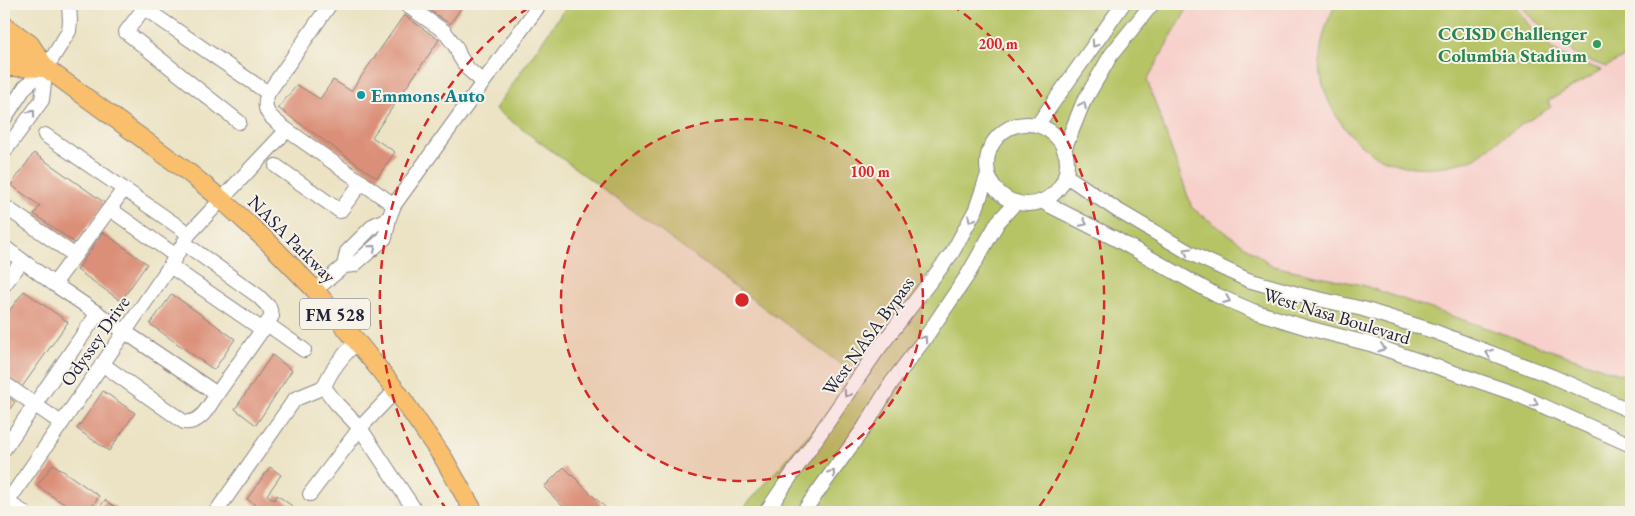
<svg xmlns="http://www.w3.org/2000/svg" width="1635" height="516" font-family="'EB Garamond',serif">
<style>
.built{fill:#f7d0cb}
.green{fill:#b7c466;stroke:#6c7350}
.building{fill:#db8f78}
.lines{fill:none;stroke-linecap:round;stroke-linejoin:round}
.minor-casing{stroke:#878280;stroke-width:16}
.major-casing{stroke:#878280;stroke-width:20}
.minor{stroke:#fff;stroke-width:14}
.major{stroke:#f9bf6c;stroke-width:18}
.oneway{stroke:#9c9ca7}
.ring{fill:none;stroke:#d62828;stroke-width:2.5;stroke-dasharray:9 6}
.leisure-dot{fill:#2e9e5b;stroke:#f7f3e8;stroke-width:2}
.culture-dot{fill:#0f9aa8;stroke:#f7f3e8;stroke-width:2}
.labels{text-anchor:middle;dominant-baseline:central;stroke-width:4;stroke-linejoin:round;paint-order:stroke}
.shield{fill:#f7f3e8;stroke:#62616f;stroke-width:1}
.shield-label{font-size:18px;font-weight:bold;fill:#22223b}
.leisure-label{font-size:19px;font-weight:bold;fill:#27864d;stroke:#f7f3e8;text-anchor:end}
.culture-label{font-size:19px;font-weight:bold;fill:#0d838f;stroke:#f7f3e8;text-anchor:start}
.street-label{font-size:19px;fill:#22223b;stroke:#f7f3e8}
.centre{fill:#d62828;stroke:#f7f3e8;stroke-width:2.5}
.ring-label{font-size:15px;text-anchor:middle;font-weight:bold;fill:#d62828;stroke:#f7f3e8;stroke-width:4;stroke-linejoin:round;paint-order:stroke}
</style>
<rect width="100%" height="100%" fill="#f7f3e8"/>
<filter id="ink" filterUnits="userSpaceOnUse"><feTurbulence type="fractalNoise" baseFrequency=".02" numOctaves="2"/><feDisplacementMap in="SourceGraphic" scale="10" xChannelSelector="R" yChannelSelector="G"/><feConvolveMatrix kernelMatrix="1 2 1 2 8 2 1 2 1" color-interpolation-filters="sRGB"/></filter>
<filter id="wash" filterUnits="userSpaceOnUse"><feTurbulence type="fractalNoise" baseFrequency=".0096" numOctaves="4" result="noise"/><feDisplacementMap in="SourceGraphic" scale="20" xChannelSelector="R" yChannelSelector="G"/><feGaussianBlur stdDeviation="1.12" result="paint"/><feColorMatrix in="noise" values="0 0 0 0 0 0 0 0 0 0 0 0 0 0 0 0 0 1.4 0 .05"/><feComposite in="paint" operator="in"/></filter>
<g filter="url(#wash)">
<rect width="100%" height="100%" fill="#ece3c4"/>
<!-- built -->
<path class="built" d="M1190 4H1631V378L1362 285 1273 266 1192 208 1147 80Z"/>
<!-- green -->
<g class="green">
<path d="M568 4H1190L1147 80 1192 208 1273 266 1362 285 1631 378V512H740L859 378 495 109Z"/>
<path d="M1336 4H1515C1527 25 1546 49 1569 59 1579 63 1591 66 1602 70L1548 101 1551 107C1535 117 1518 126 1503 137 1493 143 1485 152 1475 158 1468 162 1458 163 1450 165 1433 168 1414 169 1397 164 1354 153 1318 103 1320 58 1321 39 1327 20 1336 4Z"/>
<path d="M1522 4H1631V53L1606 67 1577 56 1526 13Z"/>
</g>
<g id="blocks">
<!-- building -->
<g class="building">
<path d="M421 4H464L450 24Z"/>
<path d="M404 15 439 40 372 137 395 152 377 178 278 108 297 85 320 99 333 80 351 91Z"/>
<path d="M34 153 105 203 75 243 34 214 40 206 11 185Z"/>
<path d="M103 232 147 264 121 301 77 270Z"/>
<path d="M24 291 68 322 22 387 4 373V318Z"/>
<path d="M172 294 235 339 214 370 150 324Z"/>
<path d="M272 355 292 370 256 425 235 409Z"/>
<path d="M103 391 135 413 109 451 77 429Z"/>
<path d="M4 394 15 402 4 417Z"/>
<path d="M53 464 99 496 88 512H76L37 486Z"/>
<path d="M270 467 281 475 267 495 274 500 277 495 292 506 288 512H265L247 499Z"/>
<path d="M564 467 593 496 610 512H568L544 487Z"/>
<path d="M105 500 123 512H96Z"/>
</g>
</g>
</g>
<g filter="url(#ink)">
<use href="#blocks" fill-opacity="0" stroke="#878280" stroke-width="1"/>
<g class="lines">
<defs>
<g id="minor">
<path d="M147 4 126 32 239 122"/>
<path d="M405 4 444 31 456 47 460 57 468 69 483 82"/>
<path d="M144 8 268 93"/>
<path d="M4 119 25 87 46 68 69 31 70 21 69 4"/>
<path d="M1038 124 1123 4"/>
<circle cx="1027" cy="164" r="40"/>
<path d="M287 130 394 205 540 4"/>
<path d="M45 135 124 189"/>
<path d="M1064 150 1083 103 1111 55 1152 4"/>
<path d="M4 152 42 100 46 68"/>
<path d="M276 166 340 211 362 182"/>
<path d="M1065 175 1117 210 1190 253 1248 280 1301 295 1363 309 1433 331 1551 376 1631 411"/>
<path d="M1041 201 1114 238 1216 295 1253 311 1308 328 1370 344 1516 394 1631 445"/>
<path d="M4 206 74 255"/>
<path d="M110 209 176 256"/>
<path d="M4 247 54 284 217 394 272 316 269 307 258 296 184 243"/>
<path d="M170 266 263 330"/>
<path d="M344 266 347 252 374 225 389 218"/>
<path d="M54 284 124 189 189 234"/>
<path d="M4 285 22 261"/>
<path d="M315 290 344 266 354 265 385 238 389 218 394 205"/>
<path d="M267 324 304 350"/>
<path d="M102 364 184 422C201 424 208 407 217 394"/>
<path d="M4 383 61 423"/>
<path d="M324 387 336 403 360 428 416 512"/>
<path d="M4 449 98 313"/>
<path d="M310 494 360 428 396 390"/>
<path d="M7 502 23 512"/>
<path d="M4 507 170 266 189 234 287 130C273 119 260 113 268 93L330 4"/>
<path d="M216 512 295 399 324 387C331 369 344 354 358 341"/>
<path d="M766 512 876 352 952 253 976 209 988 174"/>
<path d="M803 512 864 428 892 382 923 341 967 276 998 222 1016 202"/>
</g>
<g id="major">
<path d="M4 25 30 44 43 64"/>
<path d="M4 42 46 68 188 172 221 199 269 243 315 290 396 390 444 459 474 512"/>
<path d="M4 62 10 67 43 68"/>
</g>
</defs>
<!-- minor casing -->
<use href="#minor" class="minor-casing"/>
<!-- major casing -->
<use href="#major" class="major-casing"/>
<!-- minor -->
<use href="#minor" class="minor"/>
<!-- major -->
<use href="#major" class="major"/>
</g>
<!-- one-way arrows -->
<defs><path id="oneway-chevron" d="M-2-3.5L2.5 0L-2 3.5" fill="none" stroke-width="1.6" stroke-linecap="round" stroke-linejoin="round" transform="scale(1.25)"/></defs>
<g class="oneway">
<use href="#oneway-chevron" transform="translate(1095 44) rotate(125)"/>
<use href="#oneway-chevron" transform="translate(1083 105) rotate(-64)"/>
<use href="#oneway-chevron" transform="translate(32 113) rotate(-54)"/>
<use href="#oneway-chevron" transform="translate(971 219) rotate(118)"/>
<use href="#oneway-chevron" transform="translate(1084 223) rotate(26)"/>
<use href="#oneway-chevron" transform="translate(373 248) rotate(-41)"/>
<use href="#oneway-chevron" transform="translate(1187 251) rotate(-151)"/>
<use href="#oneway-chevron" transform="translate(1227 300) rotate(23)"/>
<use href="#oneway-chevron" transform="translate(924 339) rotate(-55)"/>
<use href="#oneway-chevron" transform="translate(1382 348) rotate(19)"/>
<use href="#oneway-chevron" transform="translate(1489 353) rotate(-159)"/>
<use href="#oneway-chevron" transform="translate(847 394) rotate(123)"/>
<use href="#oneway-chevron" transform="translate(1535 403) rotate(24)"/>
<use href="#oneway-chevron" transform="translate(832 473) rotate(-54)"/>
</g>
</g>
<!-- distance rings -->
<circle cx="742" cy="300" r="181" fill="#d62828" fill-opacity=".12"/>
<g class="ring">
<circle cx="742" cy="300" r="181"/>
<path d="M447 510A362 362 0 0 1 532 5M952 5A362 362 0 0 1 1037 510"/>
</g>
<!-- markers -->
<circle class="leisure-dot" cx="1597" cy="44" r="5"/>
<circle class="culture-dot" cx="361" cy="95" r="5"/>
<g class="labels">
<!-- shield labels -->
<rect class="shield" x="300" y="298.5" width="70" height="31" rx="4"/>
<g class="shield-label">
<text x="335" y="314">FM 528</text>
</g>
<!-- leisure labels -->
<g class="leisure-label">
<text x="1587" y="33">CCISD Challenger<tspan x="1587" dy="22">Columbia Stadium</tspan></text>
</g>
<!-- culture labels -->
<g class="culture-label">
<text x="371" y="95">Emmons Auto</text>
</g>
<!-- street labels -->
<g class="street-label">
<text transform="translate(292 239) rotate(45)">NASA Parkway</text>
<text transform="translate(1337 316) rotate(17)">West Nasa Boulevard</text>
<text transform="translate(868 336) rotate(-54)">West NASA Bypass</text>
<text transform="translate(95 341) rotate(-55)">Odyssey Drive</text>
</g>
</g>
<circle cx="742" cy="300" r="8" class="centre"/>
<g class="ring-label">
<text x="998" y="49">200 m</text>
<text x="870" y="177">100 m</text>
</g>
<!-- margin -->
<rect width="1635" height="516" fill="none" stroke="#f7f3e8" stroke-width="20"/>
</svg>
